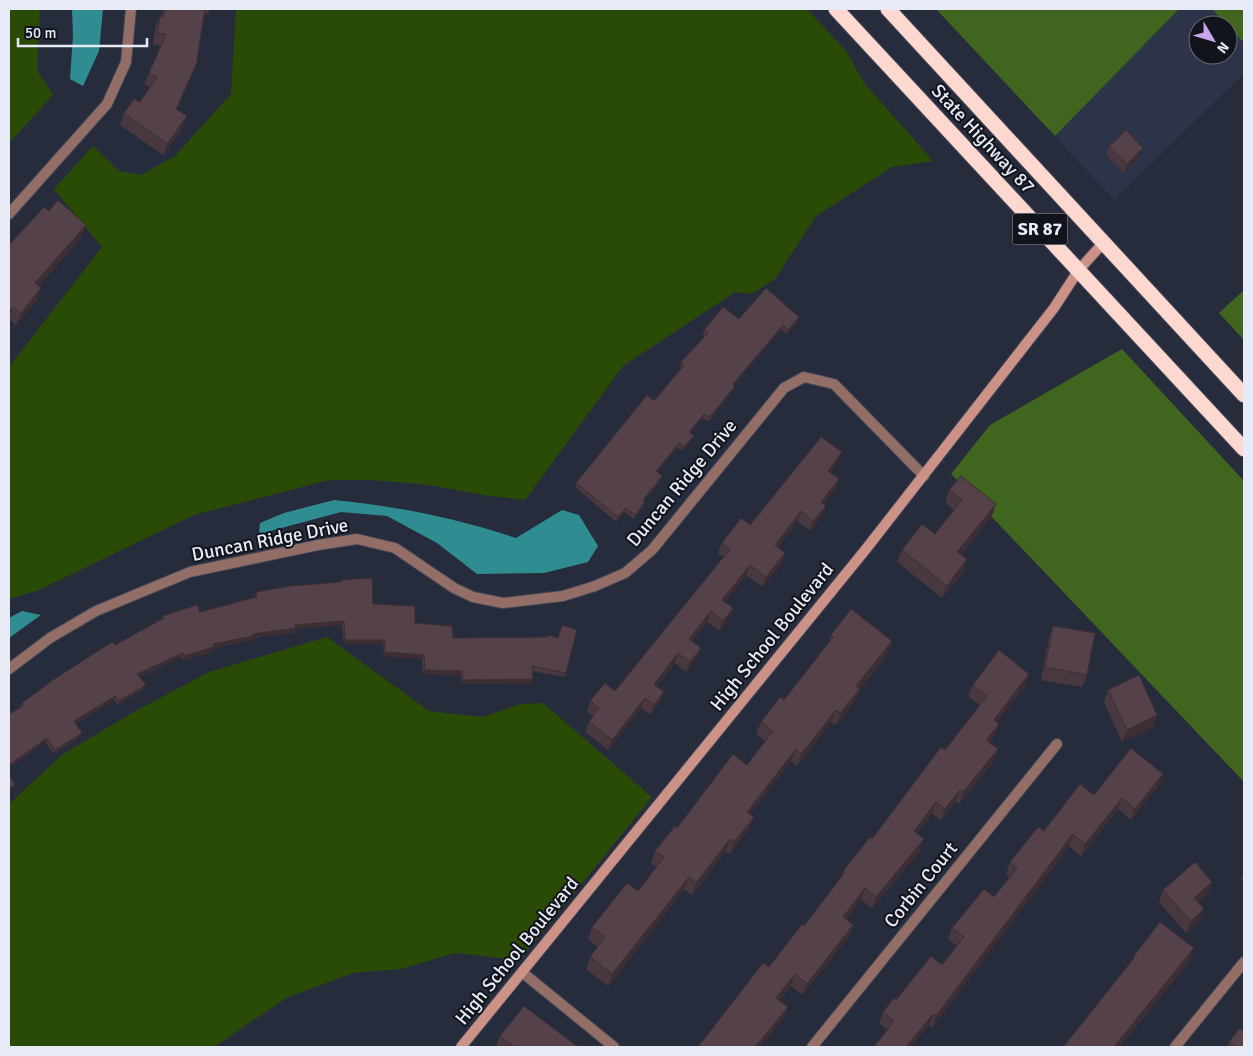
<svg xmlns="http://www.w3.org/2000/svg" width="1253" height="1056" font-family="Signika,sans-serif">
<style>
.built{fill:#2d3349}
.green{fill:#2a4b06}
.forest{fill:#40651f}
.water{fill:#2f8d91}
.lines{fill:none;stroke-linecap:round;stroke-linejoin:round}
.street-casing{stroke:#424756;stroke-width:12}
.secondary-casing{stroke:#424756;stroke-width:12}
.highway-casing{stroke:#424756;stroke-width:17}
.street{stroke:#926e67;stroke-width:10}
.secondary{stroke:#cc9288;stroke-width:10}
.highway{stroke:#fdd8d1;stroke-width:15}
.wall{fill:#49383f}
.shaded-wall{fill:#3c2e33}
.building{fill:#554149;stroke:#3c2e33}
.labels{text-anchor:middle;dominant-baseline:central;stroke-width:4;stroke-linejoin:round;paint-order:stroke}
.shield{fill:#12141c;stroke:#a8aab5;stroke-width:1}
.shield-label{font-size:18px;font-weight:bold;fill:#e8ebf6}
.street-label{font-size:19px;fill:#e8ebf6;stroke:#12141c}
</style>
<rect width="100%" height="100%" fill="#272c3c"/>
<!-- built -->
<path class="built" d="M1179 9H1212L1227 25H1198V55H1228V26L1244 43V73L1114 200 1055 136Z"/>
<!-- green -->
<g class="green">
<path d="M9 9H40L37 70 53 95 9 143Z"/>
<path d="M236 9H807L847 52 864 83 933 161 892 167 816 216 775 279 751 294 735 292 623 366 525 500 489 496 429 485 372 480H329L194 515 39 590 9 599V367L102 247 54 189 93 146 119 171 141 175 175 156 231 94Z"/>
<path d="M327 637 429 711 483 717 520 704 543 703 652 797 520 960 455 953 401 969 353 973 288 997 214 1047H9V804L63 754 132 713 209 672Z"/>
</g>
<!-- forest -->
<g class="forest">
<path d="M936 9H1179L1055 136Z"/>
<path d="M1212 9H1244V43Z"/>
<path d="M1244 290V340L1219 313Z"/>
<path d="M1122 349 1244 481V782L951 474 990 425Z"/>
</g>
<!-- water -->
<g class="water">
<path d="M72 9H103L99 51 83 86 70 79 73 35Z"/>
<path d="M334 500C396 506 456 518 516 538L562 510 579 515 598 546 588 562 544 573 477 574 437 543 387 516 341 512 259 534 260 523 284 513Z"/>
<path d="M22 611 41 615 9 638V618Z"/>
</g>
<g class="lines">
<defs>
<g id="street">
<path d="M9 214 107 104 126 62 131 9"/>
<path d="M9 669 50 638 96 611 190 572 318 545 357 539 395 548 454 588 473 597 503 603 563 596 595 586 625 573 652 550 784 388 804 377 834 384 924 476"/>
<path d="M523 973 614 1047"/>
<path d="M812 1047 1057 744"/>
<path d="M1175 1047 1244 962"/>
</g>
<path id="secondary" d="M461 1047 866 549 1054 308 1078 271 1103 243"/>
<g id="highway">
<path d="M836 9 1244 449"/>
<path d="M888 9 1244 395"/>
</g>
</defs>
<!-- street casing -->
<use href="#street" class="street-casing"/>
<!-- secondary casing -->
<use href="#secondary" class="secondary-casing"/>
<!-- highway casing -->
<use href="#highway" class="highway-casing"/>
<!-- street -->
<use href="#street" class="street"/>
<!-- secondary -->
<use href="#secondary" class="secondary"/>
<!-- highway -->
<use href="#highway" class="highway"/>
</g>
<!-- wall -->
<g class="wall">
<path d="M163 9H210L208 14 205 13 197 59 198 60 194 71 177 109 183 128 163 155 120 125 124 113 140 102 150 87 144 84 149 73 161 46 153 44 155 28 160 17H161Z"/>
<path d="M1109 147 1140 156 1124 173 1106 155Z"/>
<path d="M82 236 39 286 37 300 16 325 9 319V245Z"/>
<path d="M799 317 797 322 787 334 781 329 734 385 735 386 733 390 709 421 702 418 690 433 692 440 682 451 677 447 657 472 661 480 644 501V506L634 519 624 512 616 522 575 487 576 483 654 401 682 368 680 367 681 362 705 336 702 334 704 330 739 319Z"/>
<path d="M838 463 830 473 839 479 835 489 823 504 826 506 822 516 810 531 797 521 778 547 785 553 782 563 762 587 746 575 725 602 733 608 729 618 719 631 707 622 692 641 697 658 686 672 675 663 657 686 660 702 650 715 641 708 608 750 585 732 589 722 593 716 587 711 590 701 615 691 723 557 718 553 722 543 750 525Z"/>
<path d="M949 490 992 516 961 554 967 559 963 572 942 598 897 562 902 550 935 534 954 510 945 502Z"/>
<path d="M341 580 373 604 415 623 453 638 566 673 565 677 532 671 531 684H461V676L423 674 422 659 384 656 383 644H344L342 625 296 629 294 633 253 638 252 640 214 648 213 652 183 660 181 657 139 677 144 689 118 705 114 700 75 724 82 733 80 737 54 754 20 708 22 703 162 620 163 616 200 612 255 598V597L256 592 340 582Z"/>
<path d="M1053 626 1087 675 1082 687 1041 680 1049 638Z"/>
<path d="M831 635 888 653 860 689 855 701 836 725 831 722 797 766 791 761 750 814 749 829 730 854 726 851 692 895 684 889 608 986 586 969 590 957 598 947 588 939 592 927 638 891 657 867 651 863 655 851 677 828 747 765 765 741 756 734 761 722 784 700 828 644Z"/>
<path d="M1029 674 1025 686 997 722 999 724 994 736 989 742 998 749 994 761 959 804 956 801 941 820 932 813 917 833 920 851 872 908 861 900 846 920 853 925 849 937 802 995 791 986 779 1001 783 1019 769 967 804 926 840 879 843 871 872 839 945 750 980 705 968 696 973 685Z"/>
<path d="M1108 690 1157 715 1153 727 1122 742 1104 702Z"/>
<path d="M1159 785 1131 820 1118 809 1081 856 1069 846 932 1028 929 1025 887 1030 879 1023 883 1012 896 1000 942 965 957 946 948 939 952 928 994 897 1010 877 1006 874 1010 862 1044 831 1094 795Z"/>
<path d="M1244 872V882L1241 880Z"/>
<path d="M1212 882 1208 894 1198 903 1199 921 1186 933 1159 902 1163 890Z"/>
<path d="M500 1036 578 1047H496Z"/>
<path d="M1229 1042 1244 1047H1227Z"/>
</g>
<!-- shaded-wall -->
<g class="shaded-wall">
<path d="M198 60 194 71 172 120 176 109Z"/>
<path d="M187 116 183 128 163 155 167 144Z"/>
<path d="M1143 148 1140 156 1124 173 1127 164Z"/>
<path d="M86 225 82 236 31 295 35 283Z"/>
<path d="M41 288 37 300 16 325 21 313Z"/>
<path d="M13 307 9 319V312Z"/>
<path d="M799 317 797 322 787 334 788 330Z"/>
<path d="M783 325 781 329 731 388 733 384Z"/>
<path d="M735 386 733 390 709 421 710 417Z"/>
<path d="M704 414 702 418 688 436 689 432Z"/>
<path d="M694 436 692 440 682 451 684 447Z"/>
<path d="M679 443 677 447 655 475 656 471Z"/>
<path d="M842 452 838 463 824 481 828 471Z"/>
<path d="M662 476 661 480 642 504 643 500Z"/>
<path d="M839 479 835 489 817 512 821 502Z"/>
<path d="M645 502 644 506 634 519 635 515Z"/>
<path d="M996 504 992 516 953 564 957 552Z"/>
<path d="M826 506 822 516 810 531 813 521Z"/>
<path d="M626 508 624 512 616 522 618 517Z"/>
<path d="M801 511 797 521 771 555 775 545Z"/>
<path d="M785 553 782 563 762 587 766 577Z"/>
<path d="M967 559 963 572 942 598 947 586Z"/>
<path d="M750 565 746 575 719 610 722 600Z"/>
<path d="M733 608 729 618 719 631 723 621Z"/>
<path d="M711 611 707 622 686 649 689 639Z"/>
<path d="M344 621 342 625 296 629 294 633 253 638 252 640 214 648 213 652 183 660 184 656 213 644 253 634 295 625Z"/>
<path d="M345 640H385L383 644H344Z"/>
<path d="M892 641 888 653 860 689 855 701 836 725 840 713 856 686Z"/>
<path d="M701 648 697 658 686 672 690 662Z"/>
<path d="M385 652 424 655 422 659 384 656Z"/>
<path d="M183 653 181 657 136 678 137 674Z"/>
<path d="M678 653 675 663 650 694 654 684Z"/>
<path d="M425 670 462 671 461 676 423 674Z"/>
<path d="M1029 674 1025 686 989 732 994 720Z"/>
<path d="M533 679 531 684H461L463 680Z"/>
<path d="M146 685 144 689 118 705 119 701Z"/>
<path d="M664 692 660 702 650 715 654 705Z"/>
<path d="M115 696 114 700 72 726 74 721Z"/>
<path d="M645 698 641 708 608 750 612 740Z"/>
<path d="M836 710 831 722 797 766 801 754Z"/>
<path d="M1157 715 1153 727 1122 742 1127 730Z"/>
<path d="M999 724 994 736 982 752 986 740Z"/>
<path d="M82 733 80 737 54 754 55 750Z"/>
<path d="M47 738 45 742 9 768V765Z"/>
<path d="M796 749 791 761 742 824 747 812Z"/>
<path d="M998 749 994 761 959 804 963 792Z"/>
<path d="M1163 774 1159 785 1131 820 1135 809Z"/>
<path d="M15 785 13 789 9 792V788Z"/>
<path d="M960 790 956 801 941 820 945 809Z"/>
<path d="M1122 798 1118 809 1081 856 1085 844Z"/>
<path d="M936 802 932 813 909 842 914 831Z"/>
<path d="M754 817 749 829 730 854 734 842Z"/>
<path d="M1073 834 1069 846 932 1028 936 1016Z"/>
<path d="M730 839 726 851 692 895 696 883Z"/>
<path d="M924 839 920 851 872 908 876 897Z"/>
<path d="M689 877 684 889 608 986 612 974Z"/>
<path d="M1212 882 1208 894 1190 910 1194 898Z"/>
<path d="M865 888 861 900 838 929 843 917Z"/>
<path d="M1204 909 1199 921 1186 933 1191 921Z"/>
<path d="M853 925 849 937 802 995 807 984Z"/>
<path d="M1194 948 1190 961 1120 1047H1114Z"/>
<path d="M795 974 791 986 772 1010 776 998Z"/>
<path d="M788 1007 783 1019 760 1047H755Z"/>
<path d="M933 1014 929 1025 911 1047H906Z"/>
</g>
<!-- building -->
<g class="building">
<path d="M165 9H205L197 59 198 60 176 109 187 116 167 144 124 113 134 99 140 102 157 77 149 73 166 34 157 33 160 17H163Z"/>
<path d="M1126 130 1143 148 1127 164 1109 147Z"/>
<path d="M58 200 86 225 35 283 41 288 21 313 13 307 9 312V245L44 207 49 211Z"/>
<path d="M766 288 799 317 788 330 783 325 733 384 735 386 710 417 704 414 689 432 694 436 684 447 679 443 656 471 662 476 643 500 645 502 635 515 626 508 618 517 576 483 647 395 654 401 684 365 681 362 708 333 704 330 723 307 739 319Z"/>
<path d="M821 437 842 452 828 471 839 479 821 502 826 506 813 521 801 511 775 545 785 553 766 577 750 565 722 600 733 608 723 621 711 611 689 639 701 648 690 662 678 653 654 684 664 692 654 705 645 698 612 740 589 722 599 708 590 701 605 683 615 691 730 549 722 543 741 518 750 525Z"/>
<path d="M961 476 996 504 957 552 967 559 947 586 902 550 922 524 935 534 962 500 949 490Z"/>
<path d="M372 578 373 604 415 606V623L452 626 453 638 548 637V635L558 638 562 625 577 630 566 673 532 666 533 679 463 680 462 671 425 670 424 655 385 652V640H345L344 621 295 625 296 628 253 634V636L213 644 214 647 184 656 183 653 137 674 146 685 119 701 115 696 74 721 82 733 55 750 47 738 9 765V714L23 706 22 703 53 680 112 642 115 645 164 618 163 616 197 605 200 612 257 597 256 592 291 586 341 582V580Z"/>
<path d="M851 609 892 641 856 686 860 689 840 713 836 710 801 754 796 749 747 812 754 817 734 842 730 839 696 883 689 877 612 974 590 957 605 937 592 927 627 883 638 891 664 857 655 851 675 826 677 828 733 754 747 765 773 731 761 722 780 697 784 700 833 637 831 635Z"/>
<path d="M1053 626 1095 633 1087 675 1045 667Z"/>
<path d="M999 650 1029 674 994 720 999 724 986 740 998 749 963 792 960 790 945 809 936 802 914 831 924 839 876 897 865 888 843 917 853 925 807 984 795 974 776 998 788 1007 755 1047H698L763 963 769 967 802 924 804 926 845 872 843 871 870 837 872 839 941 747 945 750 987 696 973 685Z"/>
<path d="M1139 675 1157 715 1127 730 1108 690Z"/>
<path d="M1131 748 1163 774 1135 809 1122 798 1085 844 1073 834 936 1016 933 1014 906 1047H874L894 1021 883 1012 894 998 896 1000 931 956 942 965 964 937 952 928 984 889 994 897 1017 868 1010 862 1038 827 1044 831 1080 784 1094 795Z"/>
<path d="M9 775 15 785 9 788Z"/>
<path d="M1195 862 1212 882 1194 898 1204 909 1191 921 1163 890Z"/>
<path d="M1160 922 1194 948 1114 1047H1065L1064 1046 1134 958 1133 957Z"/>
<path d="M524 1006 578 1047H515L500 1036Z"/>
<path d="M1240 1028 1244 1032V1047H1236L1229 1042Z"/>
</g>
<g class="labels">
<!-- shield labels -->
<rect class="shield" x="1012.5" y="213.5" width="55" height="31" rx="4"/>
<g class="shield-label">
<text x="1040" y="229">SR 87</text>
</g>
<!-- street labels -->
<g class="street-label">
<text transform="translate(983 139) rotate(47)">State Highway 87</text>
<text transform="translate(682 483) rotate(-50)">Duncan Ridge Drive</text>
<text transform="translate(270 540) rotate(-11)">Duncan Ridge Drive</text>
<text transform="translate(772 637) rotate(-51)">High School Boulevard</text>
<text transform="translate(921 885) rotate(-51)">Corbin Court</text>
<text transform="translate(517 951) rotate(-51)">High School Boulevard</text>
</g>
</g>
<!-- border -->
<rect width="1253" height="1056" fill="none" stroke="#e8ebf6" stroke-width="20"/>
<!-- north arrow -->
<g transform="translate(1213 40) rotate(128)"><circle r="24" fill="#12141c" stroke="#686a73"/>
<path d="M0-4L9 19L0 12L-9 19Z" fill="#c9a5ee"/>
<text y="-8" font-size="14" font-weight="bold" text-anchor="middle" fill="#e8ebf6">N</text>
</g>
<!-- scale -->
<path d="M18 38v8h129v-8" fill="none" stroke="#e8ebf6" stroke-width="2.5"/>
<text x="25" y="38" font-size="15" fill="#e8ebf6" stroke="#12141c" stroke-width="4" paint-order="stroke">50 m</text>
</svg>
